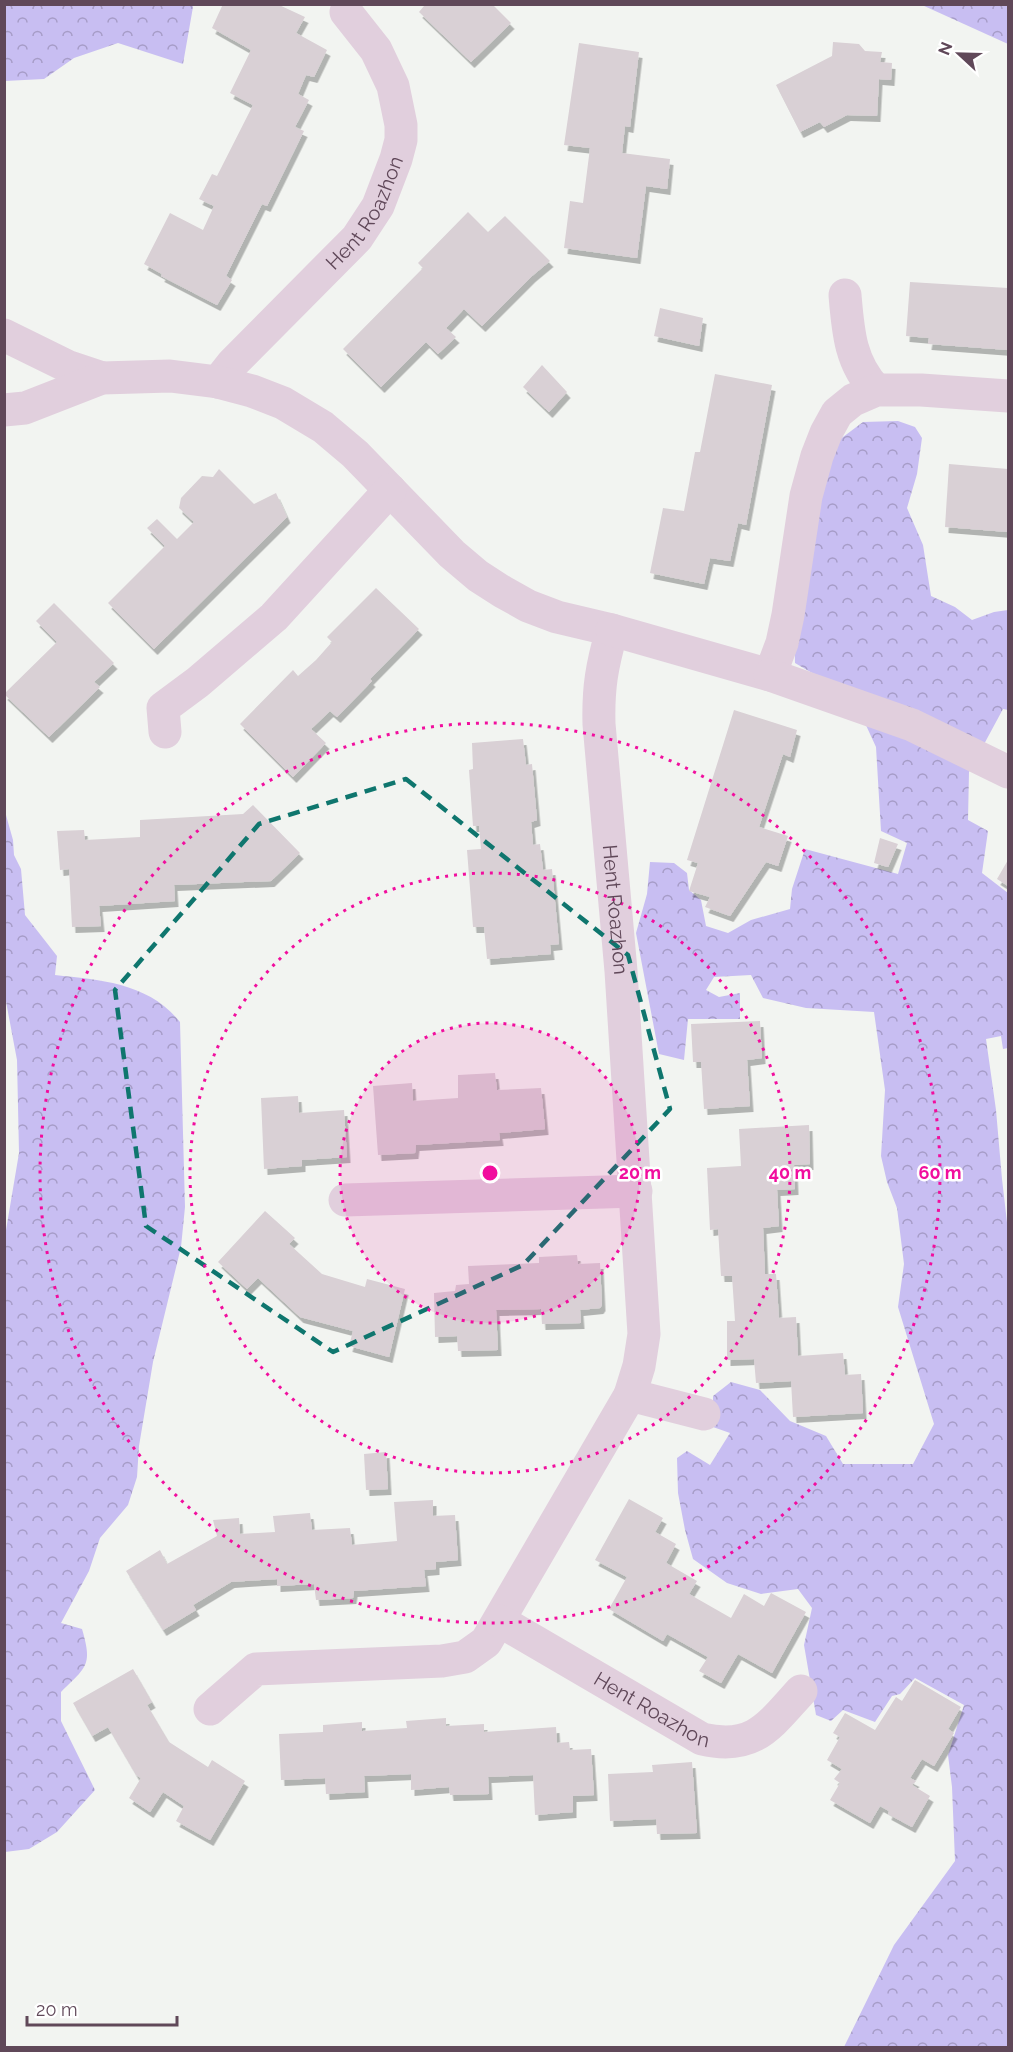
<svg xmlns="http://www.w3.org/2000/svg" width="1013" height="2052" font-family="Raleway,sans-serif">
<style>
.forest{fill:url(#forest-crowns)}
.building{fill:#d9d0d5;filter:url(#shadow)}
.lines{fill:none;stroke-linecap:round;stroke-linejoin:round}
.minor{stroke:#e1cfdd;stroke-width:33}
.marked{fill:none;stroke:#0f766e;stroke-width:4.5;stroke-dasharray:12 8;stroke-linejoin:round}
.ring{fill:none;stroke:#f10e9e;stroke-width:3;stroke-dasharray:3 6}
.labels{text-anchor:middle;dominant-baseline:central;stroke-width:5;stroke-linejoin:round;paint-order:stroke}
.street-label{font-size:20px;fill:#604859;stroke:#fff}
.centre{fill:#f10e9e;stroke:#fff;stroke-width:3}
.ring-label{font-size:18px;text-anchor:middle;font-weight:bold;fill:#f10e9e;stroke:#fff;stroke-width:5;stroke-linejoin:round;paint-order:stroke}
</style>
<defs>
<pattern id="forest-crowns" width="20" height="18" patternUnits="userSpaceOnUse" patternTransform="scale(1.5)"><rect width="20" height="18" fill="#c8bef2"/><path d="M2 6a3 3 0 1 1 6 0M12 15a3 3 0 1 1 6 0" fill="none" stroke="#a69cc7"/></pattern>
<filter id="shadow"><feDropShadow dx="3.5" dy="6" stdDeviation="0" flood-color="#0004"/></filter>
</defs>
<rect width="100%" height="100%" fill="#f2f4f1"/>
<!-- forest -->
<g class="forest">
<path d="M5 4H192L193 7 183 64 118 43 74 58 44 79 5 81Z"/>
<path d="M922 5H1008V44Z"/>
<path d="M898 421 915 427 922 438 917 474 907 508 923 545 931 596 955 607 972 620 994 612 1008 610V710L1003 709 969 772 968 820 988 831 982 873 1008 893V1048L1003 1049 1001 1036 986 1039 996 1110 1002 1179 1008 1231V2047H844L894 1945 955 1861 952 1787 948 1755 964 1705 915 1678 900 1694 892 1696 875 1722 843 1710 831 1721 816 1715 804 1645 812 1608 798 1589 761 1594 727 1583 693 1559 685 1530 678 1493 677 1458 687 1451 710 1465 730 1433 713 1427V1396L731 1382 760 1390 790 1421 826 1436 843 1464H913L934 1424 898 1307 904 1264 897 1208 887 1182 881 1156 885 1090 874 1012 806 1008 763 998 751 975 714 977 706 990 719 997 740 993V1019H688L684 1060 659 1054 636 933 647 894 650 862 674 863 687 873 689 890 701 900 706 926 728 933 751 920 790 909 792 889 805 849 898 874 907 843 881 831 876 747 853 697 795 663C793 593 819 511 835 443L863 422Z"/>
<path d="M4 808 13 840 14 855 21 869 25 915 57 956 55 975C101 980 149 983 180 1022L185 1207 181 1247 153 1362 139 1446 137 1477 128 1505 100 1538 89 1571 61 1623 82 1629C93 1666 86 1667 61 1692V1721L95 1790 57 1832 29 1849 5 1852 4 1242 19 1153 17 1060 4 991Z"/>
</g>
<!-- building -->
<g class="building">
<path d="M223 4H277L305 17 296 33 327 50 314 77 306 75 298 94 309 100 295 127 304 131 267 206 262 204 226 276 232 280 217 305 161 276 162 274 144 264 170 213 203 230 214 206 199 199 212 174 217 176 253 105 230 93 251 50 212 28Z"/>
<path d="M423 4H492L511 23 471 62 419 12 424 6Z"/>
<path d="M833 42 859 44 865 51 882 52 880 62 892 63 891 80 879 79 877 116 847 115 824 127 820 122 800 132 776 85 832 56Z"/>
<path d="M579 43 639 52 630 127 625 126 622 153 670 159 667 189 646 186 637 258 564 248 570 201 583 203 590 148 564 145Z"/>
<path d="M468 212 488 232 505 216 550 261 532 276 482 326 464 309 446 328 456 337 438 354 426 342 381 387 343 349 423 268 418 263Z"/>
<path d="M910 282 1008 288V350L928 344 929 338 906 336Z"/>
<path d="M660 308 703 318 699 346 654 336Z"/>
<path d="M542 365 567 392 549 412 523 387Z"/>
<path d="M715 374 772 385 746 525 738 523 730 561 710 558 704 584 650 573 663 508 684 511 695 452H700Z"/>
<path d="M949 464 1008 469V532L945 527Z"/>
<path d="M219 469 254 504 276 493 287 517 154 649 108 603 165 546 147 528 157 519 177 539 194 522 179 508 181 498 202 476 213 477Z"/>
<path d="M376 588 419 629 370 679 372 681 337 717 330 711 311 729 326 743 293 777 240 724 293 670 298 676 316 660 332 642 327 637Z"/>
<path d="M54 603 114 663 94 682 100 687 49 737 4 694 57 642 36 621Z"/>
<path d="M734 710 797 730 790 757 783 754 759 827 788 836 778 866 766 862 730 916 705 907 710 897 689 891 698 863 687 860Z"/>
<path d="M523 739 526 765 532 764 537 820 531 822 533 845 540 844 543 870 552 869 559 944 550 945 551 954 487 959 484 927H473L467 850 481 849 479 826H473L469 770 473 769 472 743Z"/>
<path d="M253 805 300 853 271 881 174 885 175 901 99 906 101 926 72 927 69 869 60 870 57 831 84 830 85 840 140 837V820L243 814Z"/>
<path d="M880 838 898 844 888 867 874 863Z"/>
<path d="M1008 860V886L997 879Z"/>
<path d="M760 1021 762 1058 747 1060 750 1106 704 1109 701 1062H693L691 1024Z"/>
<path d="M495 1073 497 1090 541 1088 545 1129 499 1133 500 1140 416 1145 415 1153 378 1155 373 1086 412 1083 413 1101 458 1098V1075Z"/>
<path d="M298 1096 299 1113 344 1110 347 1157 302 1160V1166L264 1169 261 1098Z"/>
<path d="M809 1125 810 1164 794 1165 795 1189 777 1190 779 1226 763 1228 765 1274H776L779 1318 796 1317 798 1356 843 1353 845 1375 861 1374 863 1413 793 1417 791 1381 756 1383 754 1359 727 1360V1321H735L732 1276H721L718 1229 710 1230 707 1168 741 1166 739 1129Z"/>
<path d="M265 1211 295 1238 289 1244 322 1274 365 1287 367 1279 405 1289 389 1357 349 1346 353 1331 300 1317 258 1278 247 1289 218 1262Z"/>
<path d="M577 1255 578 1264 600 1263 602 1305 600 1308 580 1310 581 1323 542 1324 541 1309 496 1310 498 1350 458 1351 457 1336 435 1337 434 1293 455 1291 456 1285 469 1284 468 1266 539 1263V1257Z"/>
<path d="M386 1452 388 1489 366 1490 364 1454Z"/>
<path d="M629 1499 663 1518 655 1532 676 1544 666 1563 697 1581 689 1594 731 1618 744 1594 764 1606 771 1593 806 1612 772 1673 738 1654 721 1683 699 1671 708 1657 667 1634 663 1641 609 1609 627 1577 595 1560Z"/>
<path d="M433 1500V1516L455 1515 458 1560 436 1562V1569L424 1570 426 1586 354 1591 353 1598 316 1600 314 1584 277 1586V1579L231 1582 193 1605 196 1610 163 1630 126 1571 160 1550 167 1564 217 1536 213 1520 239 1518 240 1534 275 1532 273 1516 310 1513 312 1530 350 1528 352 1545 397 1541 394 1502Z"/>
<path d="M133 1669 152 1702 147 1705 169 1742 208 1767 212 1760 245 1781 210 1840 176 1821 184 1806 163 1792 150 1812 129 1798 141 1778 136 1775 108 1727 92 1736 73 1703Z"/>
<path d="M915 1680 961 1707 948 1729 954 1733 934 1766 922 1759 910 1778 916 1781 912 1785 930 1796 912 1827 888 1814 889 1811 880 1806 870 1823 830 1800 840 1783 834 1779 842 1769 827 1760 840 1737 833 1733 845 1713 875 1730 896 1697 902 1701Z"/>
<path d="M446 1718V1726L484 1724V1732L556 1727 557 1743 569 1742 570 1750 591 1749 594 1795 573 1796V1812L535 1815 533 1775 488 1777 489 1794 450 1795 449 1787 411 1790V1774L364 1776 365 1792 326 1794 325 1778 281 1780 279 1734 323 1732V1725L362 1722V1731L407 1728 406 1721Z"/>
<path d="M692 1762 697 1833 657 1834 656 1819 610 1821 608 1774 653 1772 652 1765Z"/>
</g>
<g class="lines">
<!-- minor -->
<g class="minor">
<path d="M845 295C848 331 850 363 876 390"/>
<path d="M4 335 69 367 102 378"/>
<path id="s1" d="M218 382 233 363 357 238 378 206 396 159 401 140V125L393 86 376 50 346 12"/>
<path id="s2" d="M4 410 25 408 102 378 170 376 218 382 252 391 283 403 323 427 355 454 452 554 478 576 503 592 528 606 557 617 612 630C602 666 598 687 599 724L621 971 644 1334 639 1366 630 1395 486 1642 465 1657 442 1661 256 1669 210 1709"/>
<path d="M612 630 770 675 782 643 788 615 806 496 817 456 826 433 837 413 853 400 876 390H921L1008 396"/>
<path d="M770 675 912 725 1008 772"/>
<path d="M165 732 163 708 198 682 274 617 390 490"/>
<path d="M345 1200 636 1191"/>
<path d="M630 1395 704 1414"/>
<path id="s3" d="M500 1621 702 1739C754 1751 769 1726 801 1691"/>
</g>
</g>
<!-- marked area -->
<path class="marked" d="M406 779 628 955 670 1109 523 1265 333 1352 146 1226 115 990 259 824Z"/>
<!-- distance rings -->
<circle cx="490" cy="1173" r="150" fill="#f10e9e" fill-opacity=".12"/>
<g class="ring">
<circle cx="490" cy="1173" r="150"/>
<circle cx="490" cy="1173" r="300"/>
<circle cx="490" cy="1173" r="450"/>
</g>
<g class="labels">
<!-- street labels -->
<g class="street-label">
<text stroke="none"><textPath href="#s1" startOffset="226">Hent Roazhon</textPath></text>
<text stroke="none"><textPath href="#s2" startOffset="978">Hent Roazhon</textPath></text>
<text stroke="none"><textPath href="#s3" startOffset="176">Hent Roazhon</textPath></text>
</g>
</g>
<circle cx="490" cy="1173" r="9" class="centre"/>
<g class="ring-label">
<text x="640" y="1179">20 m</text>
<text x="790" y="1179">40 m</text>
<text x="940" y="1179">60 m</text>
</g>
<!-- border -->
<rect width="1013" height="2052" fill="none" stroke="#604859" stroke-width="12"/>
<!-- north arrow -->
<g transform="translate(959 54) rotate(292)" stroke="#ffffff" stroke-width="4.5" paint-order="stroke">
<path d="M0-4.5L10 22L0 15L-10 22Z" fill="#604859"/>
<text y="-9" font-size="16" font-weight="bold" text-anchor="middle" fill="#604859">N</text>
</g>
<!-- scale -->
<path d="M27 2016v9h150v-9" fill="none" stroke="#604859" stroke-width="3"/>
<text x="36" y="2016" font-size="18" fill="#604859" stroke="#ffffff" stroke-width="4.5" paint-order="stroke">20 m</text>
</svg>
